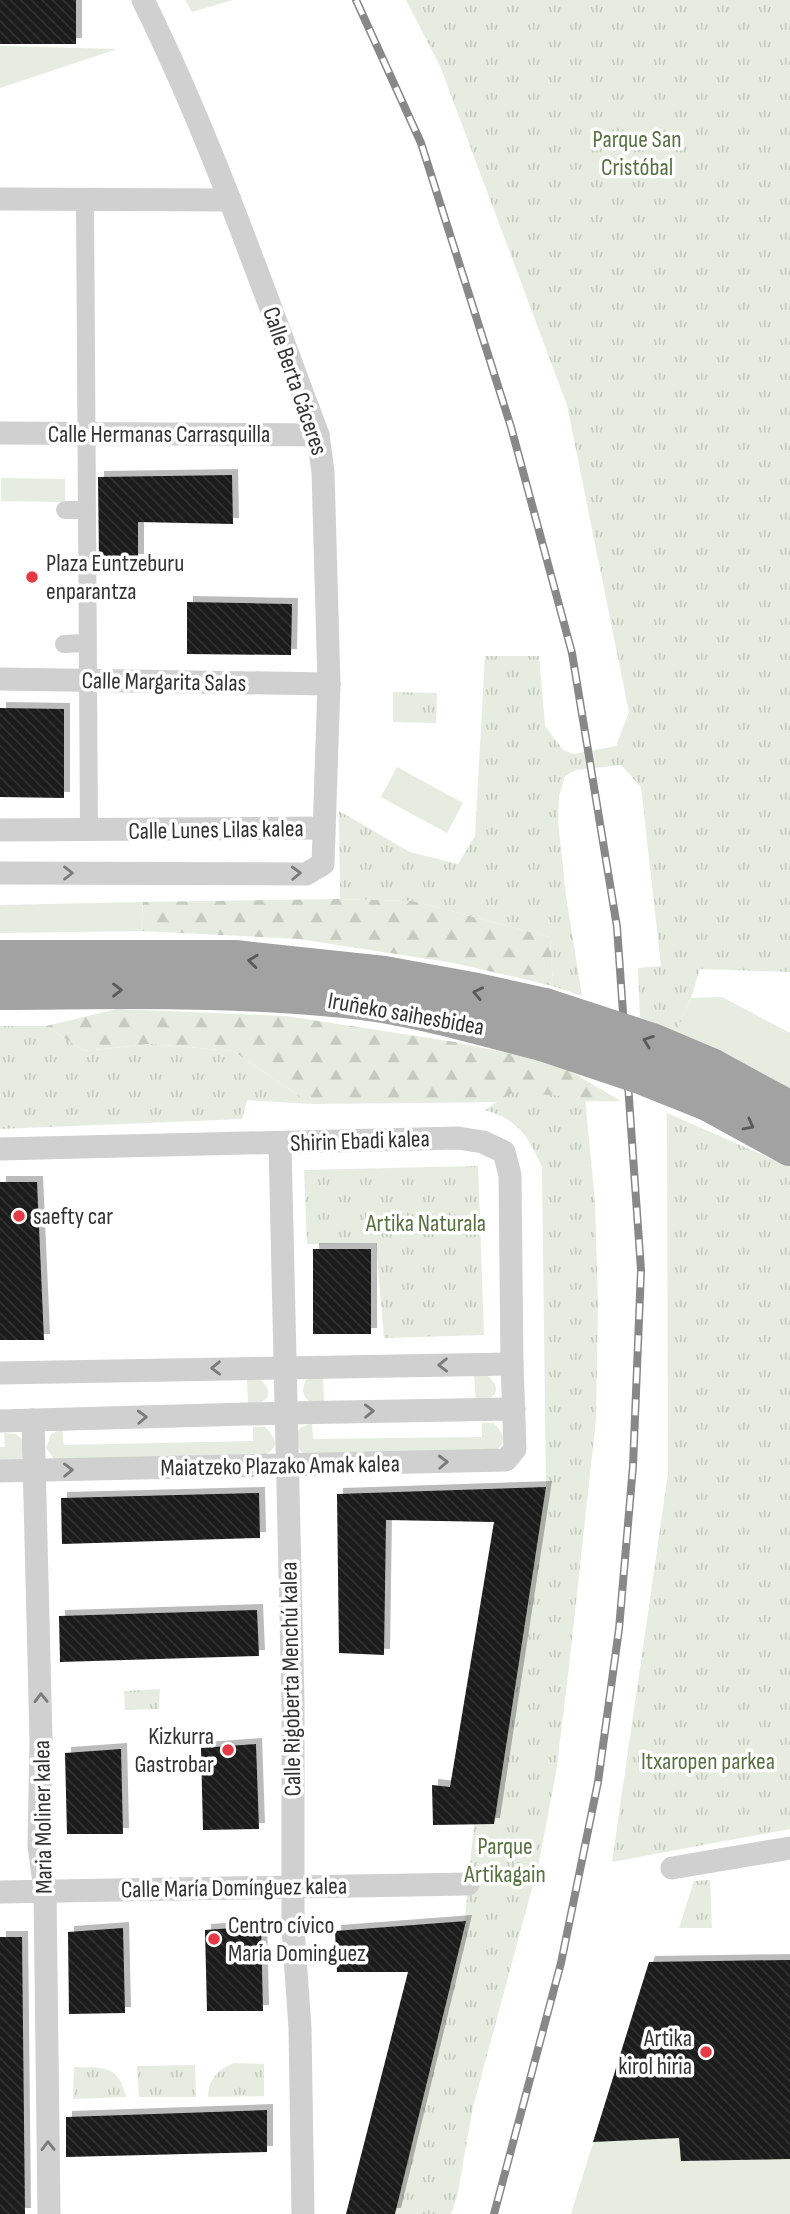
<svg xmlns="http://www.w3.org/2000/svg" width="790" height="2214" font-family="'Sofia Sans Condensed',sans-serif">
<style>
.green{fill:#e6ecdf}
.forest{fill:url(#forest-firs)}
.park{fill:url(#park-tufts)}
.building{fill:url(#building-back-hatch);filter:url(#shadow)}
.lines{fill:none;stroke-linecap:round;stroke-linejoin:round}
.pedestrian{stroke:#d0d0d0;stroke-width:18}
.minor{stroke:#d0d0d0;stroke-width:23}
.trunk{stroke:#a2a2a2;stroke-width:38}
.rail-casing{stroke:#888;stroke-width:8}
.rail{stroke:#fff;stroke-width:5;stroke-dasharray:16;stroke-linecap:butt}
.trunk-bridge{stroke:#a2a2a2;stroke-width:38}
.oneway{stroke:#7a7a7a}
.oneway2{stroke:#5a5a5a}
.poi-dot{fill:#e63946;stroke:#fff;stroke-width:2.5}
.labels{text-anchor:middle;dominant-baseline:central;stroke-width:7;stroke-linejoin:round;paint-order:stroke}
.park-label{font-size:24px;fill:#56703f;stroke:#fff}
.street-label{font-size:24px;fill:#333;stroke:#fff}
.poi-label{font-size:24px;fill:#333;stroke:#fff;text-anchor:start}
</style>
<defs>
<pattern id="forest-firs" width="22" height="20" patternUnits="userSpaceOnUse" patternTransform="scale(1.75)"><rect width="22" height="20" fill="#e6ecdf"/><path d="M5 1l3.5 6h-7zM16 11l3.5 6h-7z" fill="#c6cbc0"/></pattern>
<pattern id="park-tufts" width="24" height="20" patternUnits="userSpaceOnUse" patternTransform="scale(1.75)"><rect width="24" height="20" fill="#e6ecdf"/><path d="M3 7l-1-3M5 7V3M7 7l1-3M15 17l-1-3M17 17v-4M19 17l1-3" fill="none" stroke="#c6cbc0"/></pattern>
<pattern id="building-back-hatch" width="6" height="6" patternUnits="userSpaceOnUse" patternTransform="scale(1.75)"><rect width="6" height="6" fill="#1a1a1a"/><path d="M-1 5l2 2M0 0l6 6M5-1l2 2" fill="none" stroke="#333"/></pattern>
<filter id="shadow"><feDropShadow dx="6" dy="-6" stdDeviation="0" flood-color="#0004"/></filter>
</defs>
<rect width="100%" height="100%" fill="#fff"/>
<!-- green -->
<g class="green">
<path d="M0 46 117 49 0 88Z"/>
<path d="M1 478 65 479V502L1 501Z"/>
<path d="M397 767 463 803 447 833 381 797Z"/>
<path d="M143 902 141 931 0 933V905Z"/>
<path d="M722 997 790 1033V1089L676 1032 691 998Z"/>
<path d="M323 1373 324 1405C306 1404 298 1395 307 1378Z"/>
<path d="M474 1374H486C504 1390 496 1398 476 1403Z"/>
<path d="M247 1377H258C276 1393 269 1402 248 1407Z"/>
<path d="M312 1423 313 1439 482 1437V1423H494C502 1432 508 1440 498 1449L305 1455 298 1448 295 1436 300 1428Z"/>
<path d="M253 1427H265C279 1441 279 1450 259 1457L56 1461 46 1448 51 1434 62 1429 64 1445 253 1441Z"/>
<path d="M4 1433 16 1434 24 1441 25 1455 20 1460 0 1463V1447H5Z"/>
<path d="M790 1960V2214H571L649 1962Z"/>
</g>
<!-- forest -->
<g class="forest">
<path d="M340 899 413 901 550 937 553 986 454 963 299 939 141 931 143 902Z"/>
<path d="M117 1009 286 1016 455 1042 558 1064 621 1101 311 1104 233 1051 151 1044 84 1051 46 1026Z"/>
</g>
<!-- park -->
<g class="park">
<path d="M185 0H233L192 12Z"/>
<path d="M406 0H790V972L700 969 691 998 676 1032 640 1017 638 968 661 966 641 787 621 765 576 770 565 776 559 796 558 821 566 896 582 996 553 986 550 937 413 901 340 899 339 811 410 852 458 864 475 836 485 656H539L545 726 563 750 573 754 616 746 629 712 567 405 440 66Z"/>
<path d="M393 692 437 693 436 723 393 722Z"/>
<path d="M0 1026H46L84 1051 151 1044 233 1051 311 1104 247 1100 242 1119 0 1129Z"/>
<path d="M514 1092 585 1098 595 1202 598 1306 596 1419 569 1667 556 1773 538 1866 473 2107 457 2197 451 2214H395L464 1928 474 1824 494 1823 546 1487 542 1167C528 1136 518 1119 484 1110Z"/>
<path d="M667 1113 790 1167V1829L612 1862 668 1474Z"/>
<path d="M478 1166 484 1335 384 1338 376 1243 307 1244 304 1170Z"/>
<path d="M160 1689 159 1709 125 1710 124 1691Z"/>
<path d="M710 1880 712 1928H679L694 1881Z"/>
<path d="M234 2063 264 2064V2096L208 2097C208 2080 218 2069 234 2063Z"/>
<path d="M195 2065 196 2097H139L137 2066Z"/>
<path d="M74 2067C104 2068 118 2064 126 2097L73 2099Z"/>
</g>
<!-- building -->
<g class="building">
<rect x="0" y="0" width="76" height="44"/>
<path d="M232 475 233 524 138 522V560H99L98 477Z"/>
<path d="M187 602 292 604 291 655 187 654Z"/>
<path d="M0 708 64 709V798L0 797Z"/>
<path d="M0 1182H37L44 1340H0Z"/>
<rect x="313" y="1249" width="58" height="85"/>
<path d="M546 1487 494 1824 433 1825 432 1785 450 1787 494 1522 386 1520 384 1655 339 1653 337 1494Z"/>
<path d="M259 1493 260 1538 62 1544 61 1498Z"/>
<path d="M257 1610 259 1656 60 1662 59 1616Z"/>
<path d="M256 1744 259 1829 203 1830 201 1748Z"/>
<path d="M121 1749 123 1834H67L65 1753Z"/>
<path d="M466 1921 395 2214H346L408 1972H337L335 1931Z"/>
<path d="M261 1926 263 2011H207L205 1930Z"/>
<path d="M123 1928 125 2013 69 2014 68 1932Z"/>
<path d="M0 1937H22L25 2214H0Z"/>
<path d="M790 1960V2159L681 2161 679 2138 593 2142 649 1962Z"/>
<path d="M267 2110V2152L66 2157V2117Z"/>
</g>
<g class="lines">
<!-- pedestrian -->
<g class="pedestrian">
<path d="M85 200 89 831"/>
<path d="M65 510H86"/>
<path d="M64 644 86 643"/>
</g>
<!-- minor -->
<g class="minor">
<path d="M0 199 230 200"/>
<path d="M0 433 318 435"/>
<path d="M0 679 329 684"/>
<path d="M0 830 323 828"/>
<path d="M0 873 306 874 323 864 329 684 323 472 318 435C263 289 212 140 143 0"/>
<path d="M280 1144 293 1703V1928L300 2028 303 2214"/>
<path d="M0 1149 458 1138 483 1142 504 1152 510 1175 512 1364 515 1449 506 1460 0 1471"/>
<path d="M0 1373 512 1364"/>
<path d="M33 1420 41 1739 39 1846 45 1891 49 2214"/>
<path d="M0 1421 286 1413 514 1409"/>
<path d="M672 1868 790 1848"/>
<path d="M0 1892 468 1884"/>
</g>
<!-- trunk -->
<g class="trunk">
<path d="M0 959H235L384 975 477 992 545 1007"/>
<path d="M0 991C120 990 241 987 361 1001 419 1008 485 1028 542 1042"/>
<path d="M711 1067 790 1110"/>
<path d="M708 1102 790 1147"/>
</g>
<defs>
<path id="rail" d="M356 0 421 143 511 427 572 653 617 927 641 1270 633 1466 619 1629 598 1782 561 1963 494 2214"/>
</defs>
<!-- rail casing -->
<use href="#rail" class="rail-casing"/>
<!-- rail -->
<use href="#rail" class="rail"/>
<!-- trunk-bridge -->
<g class="trunk-bridge">
<path d="M545 1007 652 1042 711 1067"/>
<path d="M542 1042 643 1076 708 1102"/>
</g>
</g>
<!-- one-way arrows -->
<defs><path id="oneway-chevron" d="M-2-3.5L2.5 0L-2 3.5" fill="none" stroke-width="1.6" stroke-linecap="round" stroke-linejoin="round" transform="scale(1.75)"/></defs>
<g class="oneway">
<use href="#oneway-chevron" transform="translate(68 873)"/>
<use href="#oneway-chevron" transform="translate(296 873) rotate(-2)"/>
<use href="#oneway-chevron" transform="translate(443 1365) rotate(179)"/>
<use href="#oneway-chevron" transform="translate(216 1368) rotate(179)"/>
<use href="#oneway-chevron" transform="translate(369 1411) rotate(-1)"/>
<use href="#oneway-chevron" transform="translate(142 1417) rotate(-2)"/>
<use href="#oneway-chevron" transform="translate(443 1462) rotate(-2)"/>
<use href="#oneway-chevron" transform="translate(68 1470) rotate(-1)"/>
<use href="#oneway-chevron" transform="translate(41 1698) rotate(-91)"/>
<use href="#oneway-chevron" transform="translate(48 2146) rotate(-91)"/>
</g>
<g class="oneway2">
<use href="#oneway-chevron" transform="translate(253 961) rotate(-174)"/>
<use href="#oneway-chevron" transform="translate(117 990)"/>
<use href="#oneway-chevron" transform="translate(478 993) rotate(-168)"/>
<use href="#oneway-chevron" transform="translate(648 1041) rotate(-160)"/>
<use href="#oneway-chevron" transform="translate(749 1125) rotate(28)"/>
</g>
<!-- markers -->
<g class="poi-dot">
<circle cx="32" cy="577" r="7"/>
<circle cx="19" cy="1216" r="7"/>
<circle cx="228" cy="1750" r="7"/>
<circle cx="214" cy="1939" r="7"/>
<circle cx="706" cy="2052" r="7"/>
</g>
<g class="labels">
<!-- park labels -->
<g class="park-label">
<text x="637" y="139">Parque San<tspan x="637" dy="28">Cristóbal</tspan></text>
<text x="426" y="1223">Artika Naturala</text>
<text x="708" y="1761">Itxaropen parkea</text>
<text x="505" y="1846">Parque<tspan x="505" dy="28">Artikagain</tspan></text>
</g>
<!-- street labels -->
<g class="street-label">
<text transform="translate(295 381) rotate(71)">Calle Berta Cáceres</text>
<text x="159" y="434">Calle Hermanas Carrasquilla</text>
<text transform="translate(164 682) rotate(1)">Calle Margarita Salas</text>
<text transform="translate(216 830) rotate(-1)">Calle Lunes Lilas kalea</text>
<text transform="translate(406 1014) rotate(10)">Iruñeko saihesbidea</text>
<text transform="translate(360 1141) rotate(-2)">Shirin Ebadi kalea</text>
<text transform="translate(280 1466) rotate(-1)">Maiatzeko Plazako Amak kalea</text>
<text transform="translate(291 1679) rotate(-91)">Calle Rigoberta Menchú kalea</text>
<text transform="translate(43 1817) rotate(-91)">Maria Moliner kalea</text>
<text transform="translate(234 1888) rotate(-1)">Calle María Domínguez kalea</text>
</g>
<!-- poi labels -->
<g class="poi-label">
<text x="46" y="563">Plaza Euntzeburu<tspan x="46" dy="28">enparantza</tspan></text>
<text x="33" y="1216">saefty car</text>
<text x="214" y="1736" text-anchor="end">Kizkurra<tspan x="214" dy="28">Gastrobar</tspan></text>
<text x="228" y="1925">Centro cívico<tspan x="228" dy="28">María Dominguez</tspan></text>
<text x="692" y="2038" text-anchor="end">Artika<tspan x="692" dy="28">kirol hiria</tspan></text>
</g>
</g>
</svg>
